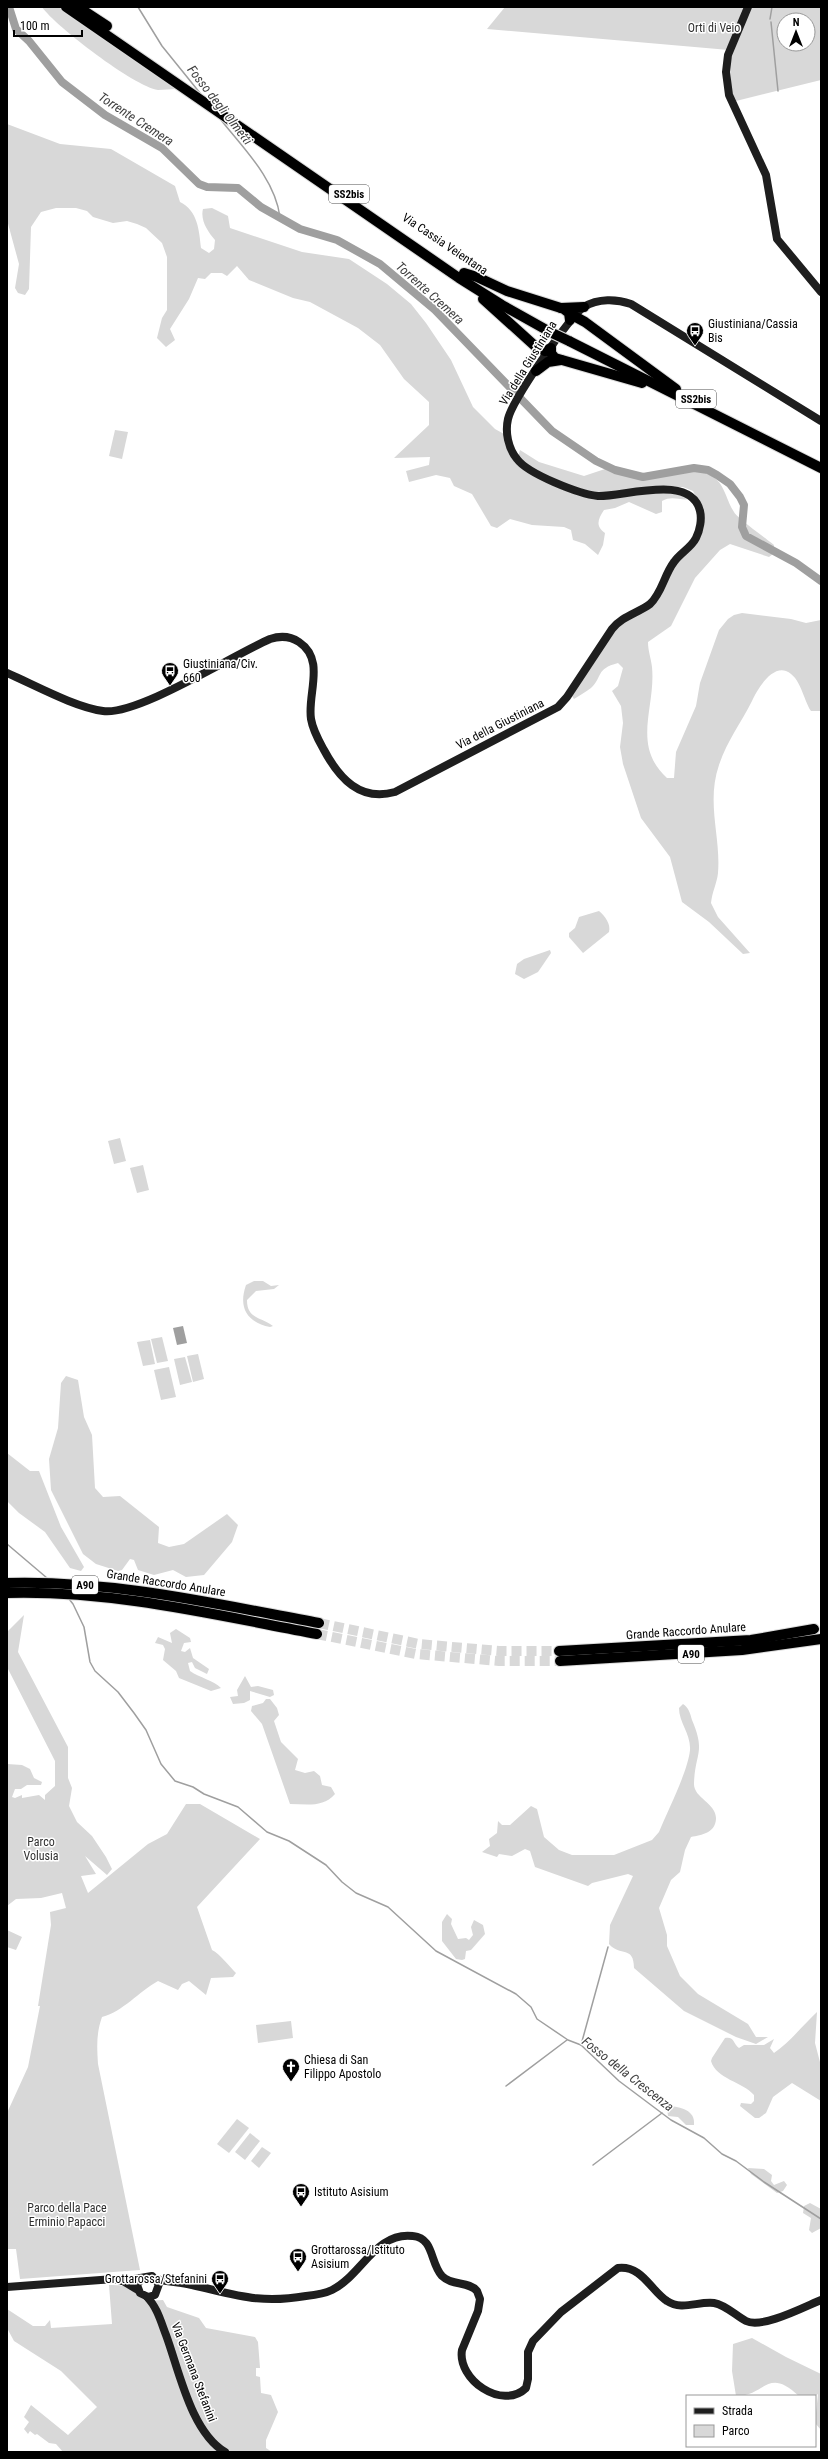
<svg xmlns="http://www.w3.org/2000/svg" width="828" height="2459" font-family="'Roboto Condensed',sans-serif">
<style>
.green{fill:#d8d8d8;fill-rule:evenodd}
.water{fill:#9f9f9f}
.lines{fill:none;stroke-linecap:round;stroke-linejoin:round}
.stream{stroke:#9f9f9f;stroke-width:1.5}
.river{stroke:#9f9f9f;stroke-width:8}
.highway-tunnel{stroke:#d9d9d9;stroke-width:10;stroke-dasharray:10 5;stroke-linecap:butt}
.highway-casing{stroke:#dbdbdb;stroke-width:12}
.secondary{stroke:#1e1e1e;stroke-width:8}
.highway{stroke:#000;stroke-width:10}
.highway-bridge-casing{stroke:#dbdbdb;stroke-width:12;stroke-linecap:butt}
.highway-bridge{stroke:#000;stroke-width:10}
.labels{text-anchor:middle;dominant-baseline:central;stroke-width:3;stroke-linejoin:round;paint-order:stroke}
.shield{fill:#fff;stroke:#4c4c4c;stroke-width:1}
.shield-label{font-size:11px;font-weight:bold;fill:#000}
.park-label{font-size:12px;fill:#2f2f2f;stroke:#fff}
.street-label{font-size:12px;fill:#000;stroke:#fff}
.poi-label{font-size:12px;fill:#000;stroke:#fff;text-anchor:start}
.water-label{font-size:13px;font-style:italic;fill:#404040;stroke:#fff}
</style>
<rect width="100%" height="100%" fill="#fff"/>
<!-- green -->
<g class="green">
<path d="M42 7H59L176 89C170 89 164 90 158 90 135 87 55 26 42 7Z"/>
<path d="M505 7H745L729 50 487 29Z"/>
<path d="M751 7H821V80L732 102 730 61ZM784 20H808V44H784Z"/>
<path d="M7 124 60 144 111 149 175 186 180 202C198 211 199 230 201 248L209 253 214 249 215 240C208 232 200 220 203 209L212 208 228 216 230 228 302 252 349 259 387 284 411 304 426 323 451 360 473 407 495 429 504 434 516 462 584 493 677 491 689 499C681 501 672 495 662 501V512L656 514 629 502 615 508 604 510C598 519 595 526 605 533L603 545 598 555 585 544 573 540 571 530 564 527 532 525 510 519 497 528 491 526 472 494 454 486 450 478 436 475 409 482 406 471 429 465 430 457 394 458 429 425V402L404 379 380 345 358 328 310 302 293 298 249 280 237 266 227 276 222 273H211L205 279 198 278 189 299 170 329 175 340 166 347 157 338 162 318 167 310V257L162 243 146 228 137 224 127 221 113 223 93 217 87 211 76 208H56L41 212 31 227 29 289 25 295 18 293 15 288 19 264 7 220Z"/>
<path d="M115 430 128 432 122 459 109 456Z"/>
<path d="M520 450 539 462 584 476 608 468C621 473 637 480 652 479 658 478 660 474 665 472 674 467 704 470 712 476 725 484 726 500 734 512 737 518 767 539 774 545L773 554 769 557 730 544 720 550 695 578 671 626 648 642C648 651 651 658 652 667 656 708 631 745 667 778H674L676 752 696 706 700 683 719 630 728 619 734 615 742 613 791 619 806 623 821 620V711H811C803 699 801 677 786 671 771 666 757 690 752 701 741 723 727 741 719 765 706 803 721 837 718 873 717 883 712 892 711 903L718 917 750 953 743 954 709 922 682 902 670 857 641 818 623 764 620 747 623 723 621 706 612 691 618 686 623 668 618 663C595 669 603 677 591 688 586 692 580 695 574 699L572 696 617 626 649 608 680 560 692 549 703 511 693 491 683 487C657 488 630 493 604 492 575 492 538 476 518 457Z"/>
<path d="M599 911C605 916 611 924 609 932L583 953 569 937V933L575 928 579 917Z"/>
<path d="M550 950 551 953 538 972 524 979 515 974 517 964 524 959Z"/>
<path d="M120 1138 126 1161 114 1164 108 1141Z"/>
<path d="M143 1165 149 1190 137 1193 130 1168Z"/>
<path d="M254 1281H263L271 1286 279 1285 274 1289 256 1291 247 1300C247 1319 261 1317 273 1326L270 1327C247 1322 238 1308 246 1285Z"/>
<path d="M162 1337 168 1361 157 1363 151 1339Z"/>
<path d="M150 1340 155 1364 143 1366 137 1342Z"/>
<path d="M198 1354 204 1379 193 1382 187 1356Z"/>
<path d="M185 1357 192 1382 180 1385 174 1359Z"/>
<path d="M169 1367 176 1397 161 1400 154 1370Z"/>
<path d="M66 1376 78 1380 84 1417 92 1435 95 1488 103 1497 120 1496 159 1527 158 1543 169 1547 184 1544 227 1514 238 1525 232 1542 204 1575 186 1577 173 1570 154 1575 138 1570 134 1560 130 1559 122 1570 118 1571 96 1564 83 1554 51 1490 49 1459 58 1428 61 1383Z"/>
<path d="M7 1453 30 1471H39L61 1527 84 1567 81 1571 70 1568 45 1532 19 1513 7 1501Z"/>
<path d="M24 1615 18 1652 68 1747V1778L72 1788 69 1806 77 1822 92 1836 106 1857 112 1869 107 1875 85 1856 96 1874 81 1876 88 1893 148 1844 167 1834 186 1804H200L260 1839 197 1907 212 1950C220 1954 229 1966 236 1973L233 1977 211 1978 206 1995 189 1981 182 1984 178 1990 158 1981C138 1992 124 2011 102 2017 96 2034 97 2047 98 2064L140 2270 20 2279 16 2249H7V2113L28 2067 40 2006H38L51 1925 50 1912 66 1908 62 1893 41 1898 16 1899 7 1906V1764L22 1765 30 1769 34 1778 42 1782 41 1785H27L21 1789H15L12 1797 15 1798 22 1795V1798L39 1795 45 1800V1795L55 1786V1761L7 1667V1632Z"/>
<path d="M176 1629 190 1638 191 1642 184 1643 181 1651 185 1652 190 1648 193 1658 209 1669 207 1674 195 1668 192 1662 188 1663 190 1671C200 1678 213 1680 221 1688L211 1691 179 1678 176 1671 163 1660 165 1649 163 1645 155 1643 158 1637 172 1643 170 1633Z"/>
<path d="M245 1676 251 1687 258 1686 273 1690 274 1695 270 1697 250 1691V1700L244 1703 233 1704 230 1697 238 1696 237 1690Z"/>
<path d="M266 1699H270L277 1708 279 1715 274 1721 281 1742 298 1759 295 1770 305 1773 314 1771 320 1776 322 1785 331 1787 335 1794C323 1808 306 1804 290 1804L262 1724 251 1711 252 1706 263 1703Z"/>
<path d="M683 1704C689 1708 690 1713 692 1720 706 1753 695 1752 694 1783 693 1798 717 1803 716 1819 715 1833 702 1835 691 1837L685 1850 680 1872 671 1880 659 1908 667 1935V1946L680 1976 698 1994 748 2024 756 2037H768L756 2044 736 2037 684 2011 634 1968C634 1945 620 1957 609 1944L610 1925 633 1876 628 1874 592 1883 588 1886 535 1867 530 1851 525 1849 512 1856 499 1854 497 1857 482 1852 490 1846 489 1839 497 1833 498 1821 502 1825H510L531 1806 537 1809 544 1837 559 1850 572 1855H614L652 1840 659 1832C668 1810 688 1771 690 1750 691 1734 679 1723 679 1708Z"/>
<path d="M447 1914 452 1919 451 1924 458 1939 466 1938 469 1940 473 1935 471 1927 474 1920 483 1925 485 1934 471 1950 466 1951 465 1959 462 1960 456 1959 442 1941V1922Z"/>
<path d="M7 1930 22 1937 16 1950 7 1947Z"/>
<path d="M817 2012 815 2043 821 2066V2101L792 2083 773 2097 766 2113 759 2118H755L740 2106 741 2103 751 2104 754 2101V2095C743 2082 716 2079 711 2061L712 2058 725 2038C734 2036 733 2043 739 2048L744 2045H764L774 2039 770 2048 774 2053C789 2043 803 2025 817 2012Z"/>
<path d="M291 2021 293 2038 258 2043 256 2025Z"/>
<path d="M669 2106C680 2107 696 2110 694 2125H686L678 2117 668 2116 667 2108Z"/>
<path d="M237 2119 249 2128 229 2153 217 2144Z"/>
<path d="M250 2133 260 2141 245 2160 235 2152Z"/>
<path d="M262 2147 271 2153 259 2168 251 2161Z"/>
<path d="M748 2168 764 2169 772 2175 771 2181 774 2185 784 2181 787 2185 783 2191 777 2193 751 2174Z"/>
<path d="M810 2203 821 2209V2228L812 2233 809 2230 811 2218 803 2213 804 2206Z"/>
<path d="M109 2285C132 2285 127 2288 145 2301L163 2300 167 2307 199 2318 206 2328 255 2337 258 2342 260 2368H256V2376L260 2377 261 2393 271 2395 278 2412 266 2440V2448L272 2452H63L56 2444 49 2443 37 2434 35 2435 30 2431 28 2434 24 2429 29 2422 24 2417 31 2405 68 2435 97 2407 61 2371 14 2341 7 2328V2309L33 2326H45L50 2320 51 2328 112 2324Z"/>
<path d="M752 2338 786 2357 821 2374V2430L815 2423 818 2394 815 2396H799C767 2366 766 2396 736 2396L732 2371 733 2344Z"/>
</g>
<!-- water -->
<path class="water" d="M183 1326 187 1343 177 1345 173 1328Z"/>
<g class="lines">
<!-- stream -->
<g class="stream">
<path d="M138 7 162 46 200 93"/>
<path d="M770 19 772 7"/>
<path d="M771 22 778 91"/>
<path d="M221 120C244 149 275 179 280 217"/>
<path d="M7 1544 47 1578"/>
<path d="M69 1599 73 1604 84 1627 90 1662 95 1671 118 1692 134 1713 146 1730 161 1764 175 1781 193 1787 204 1794 238 1807 267 1832 289 1841 326 1865 342 1882 356 1893 388 1907 436 1951 516 1994 531 2007 537 2019 568 2040 581 2045 619 2081 671 2120 704 2138 722 2154 736 2161 764 2182 821 2219"/>
<path d="M581 2045 608 1947"/>
<path d="M506 2086 567 2040"/>
<path d="M593 2165 662 2113"/>
</g>
<!-- river -->
<path class="river" d="M9 7 16 29 29 41 62 82 105 115 162 148 199 184 207 187 238 188 261 207 300 229 337 240 380 264 435 310 552 431 596 461 615 470 643 477 694 468 708 470 717 475 730 484 740 497 744 505 742 527 746 536 796 563 821 581"/>
<!-- highway-tunnel -->
<g class="highway-tunnel">
<path d="M319 1623 419 1644 499 1651H559"/>
<path d="M317 1634 416 1654 499 1661H560"/>
</g>
<defs>
<g id="highway">
<path d="M66 7 459 278 502 305 552 333"/>
<path d="M78 7 107 26"/>
<path d="M464 273 477 277 507 291 564 309 569 313 570 320"/>
<path d="M483 299 535 346 545 351 551 348V353L555 358 642 383"/>
<path d="M561 308 584 307"/>
<path d="M574 316 585 322 676 389"/>
<path d="M569 341 821 468"/>
<path d="M536 371 548 362 561 360"/>
<path d="M7 1583C113 1580 216 1604 319 1623"/>
<path d="M7 1593C112 1590 215 1615 317 1634"/>
<path d="M559 1651 751 1640 814 1629"/>
<path d="M560 1661 742 1650 821 1639"/>
</g>
</defs>
<!-- highway casing -->
<use href="#highway" class="highway-casing"/>
<!-- secondary -->
<g class="secondary">
<path d="M748 7 728 55 726 72 729 95 766 175 777 239 821 292"/>
<path d="M7 673C35 685 74 707 103 711 137 716 233 655 270 639 279 636 290 636 299 642 326 660 307 694 311 719 313 731 319 741 324 750 339 778 360 802 395 792L558 707 567 697 612 629C622 616 638 613 650 604 662 593 664 575 674 562 680 553 691 548 696 538 700 530 702 519 700 511 691 473 624 497 598 496 579 494 528 474 517 459 508 448 505 432 508 419 512 401 569 317 584 307 598 298 617 299 631 304L821 421"/>
<path d="M156 2279C168 2282 180 2282 192 2285 237 2295 259 2304 306 2296 315 2295 324 2294 332 2290 361 2276 376 2231 413 2236 434 2238 430 2263 442 2276 452 2286 469 2281 477 2291L480 2299 478 2311 462 2350C457 2379 502 2411 526 2388L528 2379V2352L533 2341 561 2312 618 2268C642 2265 651 2291 667 2301 682 2311 698 2301 714 2303 726 2305 736 2316 746 2321 762 2329 804 2307 821 2300"/>
<path d="M123 2281 152 2276 159 2284 155 2295 148 2297 140 2293 137 2285 142 2278"/>
<path d="M7 2287 114 2279 123 2281 138 2290"/>
<path d="M147 2297C157 2307 161 2322 166 2335 179 2370 191 2432 225 2452"/>
</g>
<!-- highway -->
<use href="#highway" class="highway"/>
<defs>
<path id="highway-bridge" d="M552 333 569 341"/>
</defs>
<!-- highway-bridge casing -->
<use href="#highway-bridge" class="highway-bridge-casing"/>
<!-- highway-bridge -->
<use href="#highway-bridge" class="highway-bridge"/>
</g>
<!-- icons -->
<defs>
<symbol id="bus-pin" viewBox="-11 -11 22 30"><path d="M0 17L-7.5 6A9.5 9.5 0 1 1 7.5 6Z" fill="#000" stroke="#fff"/><path d="M-5-6H5V4H4V6H2V4H-2V6H-4V4H-5ZM-3.5-4V0h7V-4ZM-3.5 1.2v1.5H-2V1.2ZM2 1.2v1.5H3.5V1.2Z" fill="#fff"/></symbol>
<symbol id="church-pin" viewBox="-11 -11 22 30"><path d="M0 17L-7.5 6A9.5 9.5 0 1 1 7.5 6Z" fill="#000" stroke="#fff"/><path d="M-1.2-6h2.4v3.5h3.3v2.4h-3.3V6h-2.4V-.1h-3.3v-2.4h3.3Z" fill="#fff"/></symbol>
</defs>
<g fill-rule="evenodd">
<use href="#bus-pin" x="685" y="321" width="20" height="27"/>
<use href="#bus-pin" x="160" y="661" width="20" height="27"/>
<use href="#church-pin" x="281" y="2057" width="20" height="27"/>
<use href="#bus-pin" x="291" y="2182" width="20" height="27"/>
<use href="#bus-pin" x="288" y="2247" width="20" height="27"/>
<use href="#bus-pin" x="210" y="2269" width="20" height="27"/>
</g>
<g class="labels">
<!-- shield labels -->
<g class="shield">
<rect x="329" y="185" width="40" height="18" rx="3"/>
<rect x="676" y="390" width="40" height="18" rx="3"/>
<rect x="72" y="1576" width="26" height="18" rx="3"/>
<rect x="678" y="1645" width="26" height="18" rx="3"/>
</g>
<g class="shield-label">
<text x="349" y="194">SS2bis</text>
<text x="696" y="399">SS2bis</text>
<text x="85" y="1585">A90</text>
<text x="691" y="1654">A90</text>
</g>
<!-- park labels -->
<g class="park-label">
<text x="714" y="28">Orti di Veio</text>
<text x="41" y="1842">Parco<tspan x="41" dy="14">Volusia</tspan></text>
<text x="67" y="2208">Parco della Pace<tspan x="67" dy="14">Erminio Papacci</tspan></text>
</g>
<!-- street labels -->
<g class="street-label">
<text transform="translate(445 244) rotate(34)">Via Cassia Veientana</text>
<text transform="translate(528 363) rotate(-58)">Via della Giustiniana</text>
<text transform="translate(500 724) rotate(-27)">Via della Giustiniana</text>
<text transform="translate(166 1583) rotate(9)">Grande Raccordo Anulare</text>
<text transform="translate(686 1631) rotate(-4)">Grande Raccordo Anulare</text>
<text transform="translate(194 2372) rotate(69)">Via Germana Stefanini</text>
</g>
<!-- poi labels -->
<g class="poi-label">
<text x="708" y="324">Giustiniana/Cassia<tspan x="708" dy="14">Bis</tspan></text>
<text x="183" y="664">Giustiniana/Civ.<tspan x="183" dy="14">660</tspan></text>
<text x="304" y="2060">Chiesa di San<tspan x="304" dy="14">Filippo Apostolo</tspan></text>
<text x="314" y="2192">Istituto Asisium</text>
<text x="311" y="2250">Grottarossa/Istituto<tspan x="311" dy="14">Asisium</tspan></text>
<text x="207" y="2279" text-anchor="end">Grottarossa/Stefanini</text>
</g>
<!-- water labels -->
<g class="water-label">
<text transform="translate(220 105) rotate(52)">Fosso degli Olmetti</text>
<text transform="translate(136 119) rotate(33)">Torrente Cremera</text>
<text transform="translate(430 293) rotate(42)">Torrente Cremera</text>
<text transform="translate(628 2074) rotate(38)">Fosso della Crescenza</text>
</g>
</g>
<!-- border -->
<rect width="828" height="2459" fill="none" stroke="#000000" stroke-width="16"/>
<!-- legend -->
<rect x="686" y="2395" width="130" height="52" fill="#ffffff" stroke="#999999"/>
<rect x="694" y="2408" width="20" height="6" fill="#1e1e1e" stroke="#999999"/>
<text x="722" y="2415" font-size="12" fill="#000000">Strada</text>
<rect x="694" y="2425" width="20" height="12" fill="#d8d8d8" stroke="#999999"/>
<text x="722" y="2435" font-size="12" fill="#000000">Parco</text>
<!-- north arrow -->
<g transform="translate(796 32)"><circle r="19" fill="#ffffff" stroke="#999999"/>
<path d="M0-3L7 15L0 10L-7 15Z" fill="#000000"/>
<text y="-6" font-size="11" font-weight="bold" text-anchor="middle" fill="#000000">N</text>
</g>
<!-- scale -->
<path d="M14 30v6h68v-6" fill="none" stroke="#000000" stroke-width="2"/>
<text x="20" y="30" font-size="12" fill="#000000" stroke="#ffffff" stroke-width="3" paint-order="stroke">100 m</text>
</svg>
